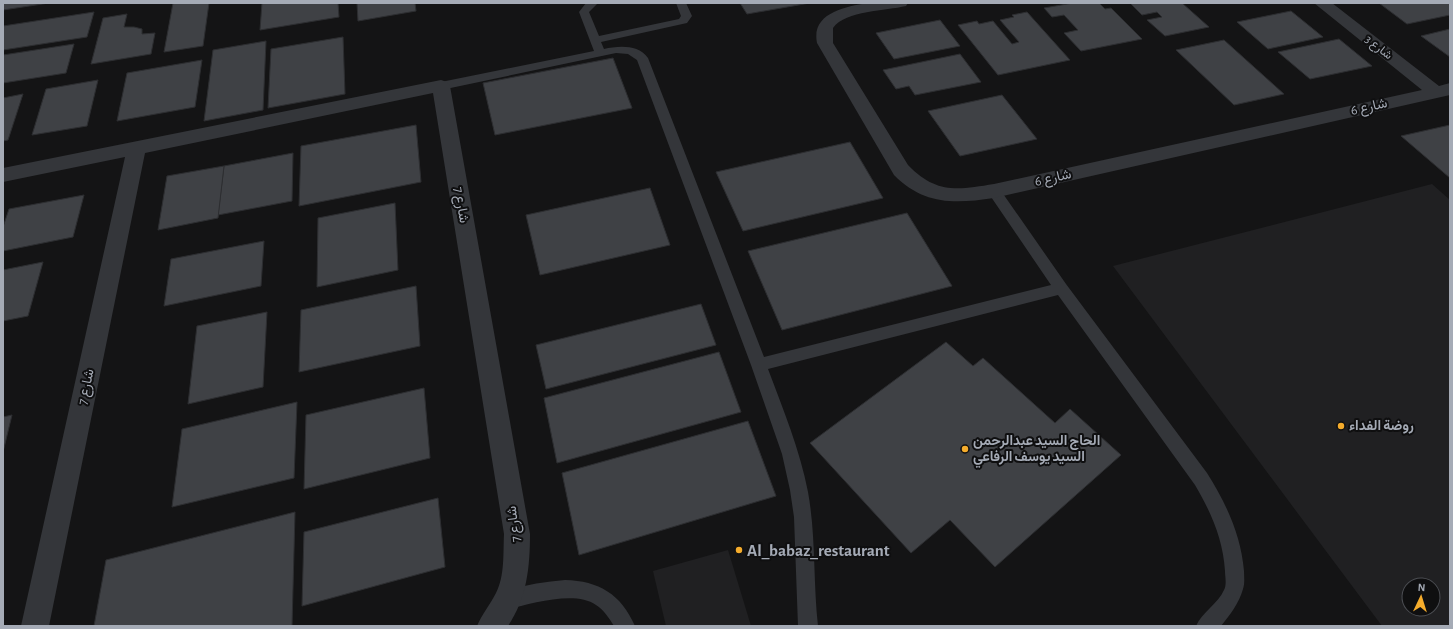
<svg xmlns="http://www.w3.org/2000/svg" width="1453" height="629" font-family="'Alegreya Sans',Vazirmatn,sans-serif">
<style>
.built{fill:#202022;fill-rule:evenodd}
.building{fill:#3f4145;stroke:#2d2e31}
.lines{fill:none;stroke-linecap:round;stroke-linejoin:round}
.lane{fill:#34363a;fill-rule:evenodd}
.street{fill:#34363a;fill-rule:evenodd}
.poi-dot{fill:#f5ac2c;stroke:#0f0f10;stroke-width:1.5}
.labels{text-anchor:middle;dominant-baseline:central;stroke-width:4;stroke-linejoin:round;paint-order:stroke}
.far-street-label{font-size:12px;fill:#a5abb6;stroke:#0f0f10}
.street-label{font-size:14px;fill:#a5abb6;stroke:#0f0f10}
.poi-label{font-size:14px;font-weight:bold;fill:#a5abb6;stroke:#0f0f10;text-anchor:start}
.near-poi-label{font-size:17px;font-weight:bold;fill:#a5abb6;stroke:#0f0f10;text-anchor:start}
</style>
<rect width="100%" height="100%" fill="#141415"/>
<!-- built -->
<g class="built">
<path d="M1432 184 1450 200V626H1382L1113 266ZM1409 585H1433V609H1409Z"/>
<path d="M728 550 751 626H666L653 571Z"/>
</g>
<!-- building -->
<g class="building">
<path d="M3 3H49L3 10Z"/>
<path d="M173 3H209L203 46 164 52Z"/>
<path d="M262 3H338L339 17 260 30Z"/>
<path d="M357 3H415L416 11 358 21Z"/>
<path d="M740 3H810L747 14Z"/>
<path d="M1073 3H1099L1105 9 1111 8 1142 39 1081 51 1064 33 1078 30 1064 15 1052 17 1044 8Z"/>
<path d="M1130 3H1182L1209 27 1165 36 1147 20 1162 17 1157 12 1142 15Z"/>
<path d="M1379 3H1448L1450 5V15L1407 24Z"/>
<path d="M1291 11 1323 37 1268 49 1237 22Z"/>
<path d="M94 12 87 37 3 50V26Z"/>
<path d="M1027 12 1070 60 998 75 958 25 977 21 979 24 993 21 1012 44 1019 42 1000 20 1014 17 1012 15Z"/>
<path d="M127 14 124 27H134L142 29V34L155 33 151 54 91 64 103 18Z"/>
<path d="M940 20 960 46 894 59 876 33Z"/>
<path d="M1450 29V57L1421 36Z"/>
<path d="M343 37 345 94 268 108 271 49Z"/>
<path d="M1339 39 1372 66 1310 79 1278 52Z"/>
<path d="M1224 40 1284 94 1234 105 1176 50Z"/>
<path d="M266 41 263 110 204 121 213 50Z"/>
<path d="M74 44 66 73 3 83V55Z"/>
<path d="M960 54 981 82 915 95 909 86 896 89 883 70Z"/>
<path d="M613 58 632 108 495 135 483 83Z"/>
<path d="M202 60 195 107 117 121 127 73Z"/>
<path d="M98 80 87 126 32 135 46 89Z"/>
<path d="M23 94 8 140 3 141V98Z"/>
<path d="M1002 95 1037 139 960 156 928 111Z"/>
<path d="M416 125 421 182 299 206 301 146Z"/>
<path d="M1450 125V178L1401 136Z"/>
<path d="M850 142 883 198 743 231 716 172Z"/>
<path d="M293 153 292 201 218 215 224 166Z"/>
<path d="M224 166 218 218 158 230 167 176Z"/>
<path d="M650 188 670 245 540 275 526 215Z"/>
<path d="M84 195 73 237 3 251V227L9 209Z"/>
<path d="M395 203 398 270 317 287 318 218Z"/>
<path d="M907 213 952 286 782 330 748 251Z"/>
<path d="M264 241 261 286 164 306 171 259Z"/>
<path d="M43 262 28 316 3 321V270Z"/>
<path d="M416 286 420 346 299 372 301 310Z"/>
<path d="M701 304 716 345 546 389 536 345Z"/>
<path d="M267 312 263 387 188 404 197 326Z"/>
<path d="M946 342 973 366 983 358 1055 423 1070 409 1121 455 995 567 950 520 911 553 810 443Z"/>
<path d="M719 352 741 412 557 463 544 398Z"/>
<path d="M424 388 430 458 304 489 306 415Z"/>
<path d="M297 402 294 478 172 507 182 429Z"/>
<path d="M12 415 3 452V417Z"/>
<path d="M748 421 776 496 579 555 562 473Z"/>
<path d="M438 498 445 567 302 606 304 532Z"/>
<path d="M295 512 292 626H94L106 560Z"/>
</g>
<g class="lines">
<!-- lane -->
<g class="lane">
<path d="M586 3H598L589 12 599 36 679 19 681 16 676 3H686L692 16 687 23 601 42 604 49C618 46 638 44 648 58L764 357 1051 285 987 191 989 188 994 186 999 188 1066 284 1207 473C1226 503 1241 535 1244 571 1244 577 1245 583 1243 589 1239 603 1230 615 1221 626H1196C1202 612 1218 604 1224 590 1227 584 1225 577 1225 571 1223 539 1211 512 1195 485L1058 295 768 369C783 409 800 450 808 492 816 536 813 581 818 626H798L794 517 790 490 782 454 751 365 637 60 628 54 616 53 441 90 437 89 435 86 437 83 441 82 594 51 579 12Z"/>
<path d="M565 580C599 581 621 594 635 626H614C609 618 604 610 596 605 575 590 531 604 508 609L501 607 499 600 501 593C521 585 544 582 565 580Z"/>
</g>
<!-- street -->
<g class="street">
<path d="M867 3H908L906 6C886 11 846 10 833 28V43L908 165C936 194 957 190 994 184L1422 90 1314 3H1332L1439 86 1450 83V95L994 198C954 204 924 205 894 175L817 43C811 13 845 7 867 3Z"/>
<path d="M441 80 447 82 450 86 530 534C530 567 527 598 508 626H477C482 614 490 605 496 593 505 576 503 553 504 534L433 93 145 153 49 626H21L125 157 3 182V168Z"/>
</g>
</g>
<!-- markers -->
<g class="poi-dot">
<circle cx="1341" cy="426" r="4"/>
<circle cx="965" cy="449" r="4"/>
<circle cx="739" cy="550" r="4"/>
</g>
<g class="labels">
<!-- far-street labels -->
<g class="far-street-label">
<text transform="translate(1379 47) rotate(38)">شارع 3</text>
</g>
<!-- street labels -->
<g class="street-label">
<text transform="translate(1369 107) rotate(-13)">شارع 6</text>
<text transform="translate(1053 178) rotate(-13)">شارع 6</text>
<text transform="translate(461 205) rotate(80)">شارع 7</text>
<text transform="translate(86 387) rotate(-78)">شارع 7</text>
<text transform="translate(514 524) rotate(-97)">شارع 7</text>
</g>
<!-- poi labels -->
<g class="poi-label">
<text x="1349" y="426">روضة الفداء</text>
<text x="973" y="441">الحاج السيد عبدالرحمن<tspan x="973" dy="16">السيد يوسف الرفاعي</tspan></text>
</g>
<!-- near-poi labels -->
<g class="near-poi-label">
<text x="747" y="550">Al_babaz_restaurant</text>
</g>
</g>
<!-- border -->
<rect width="1453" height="629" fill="none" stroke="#a5abb6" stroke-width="8"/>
<!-- north arrow -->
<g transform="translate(1421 597) rotate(4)"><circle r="19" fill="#0f0f10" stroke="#4b4d52"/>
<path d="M0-3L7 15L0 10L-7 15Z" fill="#f5ac2c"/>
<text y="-6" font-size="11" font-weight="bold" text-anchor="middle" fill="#a5abb6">N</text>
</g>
</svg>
